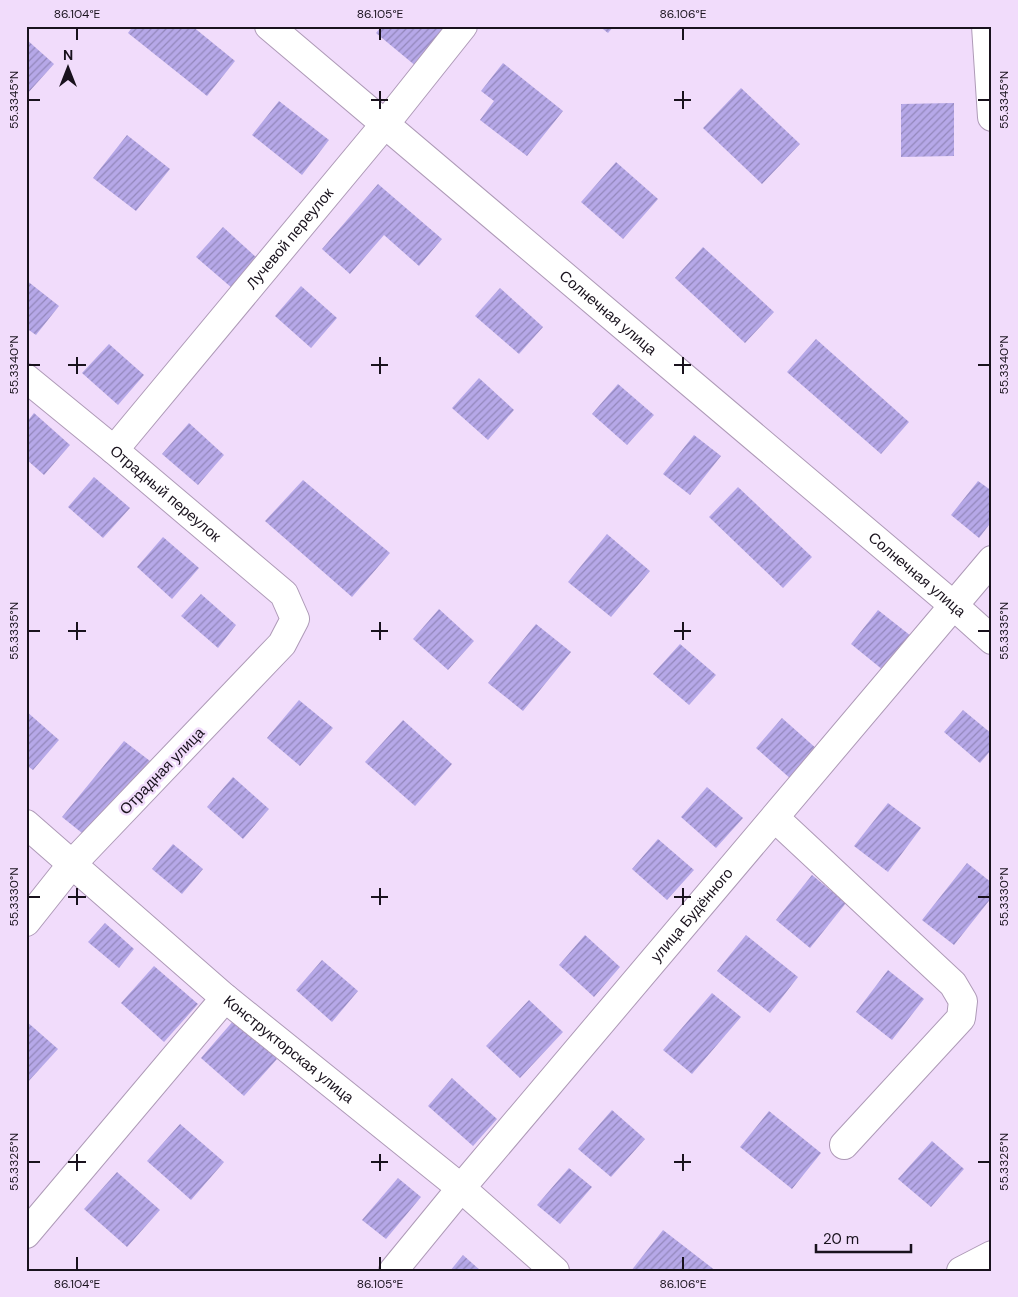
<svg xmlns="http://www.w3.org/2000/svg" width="1018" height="1297" font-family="'DM Sans',sans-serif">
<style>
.building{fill:url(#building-hatch)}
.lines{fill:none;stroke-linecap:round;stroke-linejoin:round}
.minor-casing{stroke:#ae9ab7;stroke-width:30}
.minor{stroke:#fff;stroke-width:28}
.ticks{fill:none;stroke:#19121d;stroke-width:2}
.labels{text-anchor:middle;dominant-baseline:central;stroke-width:5;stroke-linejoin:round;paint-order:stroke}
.street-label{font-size:15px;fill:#19121d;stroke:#f1dcfb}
.neatline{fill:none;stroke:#19121d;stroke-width:2}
.ticks-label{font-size:12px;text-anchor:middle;fill:#19121d}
</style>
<defs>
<pattern id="building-hatch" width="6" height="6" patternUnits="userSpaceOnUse" patternTransform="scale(1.25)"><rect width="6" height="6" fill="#b6a8e8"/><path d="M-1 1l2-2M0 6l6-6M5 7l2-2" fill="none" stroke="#9387bb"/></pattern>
</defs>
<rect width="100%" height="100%" fill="#f1dcfb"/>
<!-- building -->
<g class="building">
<path d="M133 26H192L235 61 207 96 128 33Z"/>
<path d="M382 26H451L417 67 376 33Z"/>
<path d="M599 26H614L608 33Z"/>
<path d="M26 39 54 64 27 94 26 93Z"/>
<path d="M503 63 563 111 527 156 480 120 494 101 481 91Z"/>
<path d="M741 88 800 144 762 184 703 128Z"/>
<path d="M279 101 329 140 302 175 252 135Z"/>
<path d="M954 103V156L901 157V104Z"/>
<path d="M127 135 170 169 136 211 93 178Z"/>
<path d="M616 162 658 199 623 239 581 202Z"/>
<path d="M378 184 442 239 419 266 384 235 350 274 322 249Z"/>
<path d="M223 227 258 259 232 288 196 257Z"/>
<path d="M703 247 774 312 745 343 675 278Z"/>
<path d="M26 280 59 306 36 335 26 328Z"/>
<path d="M301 286 337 318 311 348 275 316Z"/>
<path d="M500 288 543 327 519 354 475 316Z"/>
<path d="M816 339 909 422 881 454 787 372Z"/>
<path d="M109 344 144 375 118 405 82 373Z"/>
<path d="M479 378 514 410 488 440 452 408Z"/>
<path d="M618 384 654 415 627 445 592 414Z"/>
<path d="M34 413 70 445 44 475 26 459V423Z"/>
<path d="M189 423 224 455 198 485 162 454Z"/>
<path d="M694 435 721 456 690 495 663 474Z"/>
<path d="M94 477 130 508 103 538 68 507Z"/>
<path d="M303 480 390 553 352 597 265 521Z"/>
<path d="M978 481 992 491V521L979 538 951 515Z"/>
<path d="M738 487 812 557 783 588 709 517Z"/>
<path d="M607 534 650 571 611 617 568 582Z"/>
<path d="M163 537 199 568 172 599 137 567Z"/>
<path d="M201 594 236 625 218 648 181 616Z"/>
<path d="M439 609 474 641 448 670 413 639Z"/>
<path d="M878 610 911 636 883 670 851 644Z"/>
<path d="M536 624 571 652 523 711 488 683Z"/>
<path d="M680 644 716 675 689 705 653 674Z"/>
<path d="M299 700 333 728 300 766 267 738Z"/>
<path d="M963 710 992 734V749L980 763 944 732Z"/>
<path d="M26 711 59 740 33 770 26 765Z"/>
<path d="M782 718 818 750 792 780 756 748Z"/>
<path d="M403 720 452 764 415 806 365 762Z"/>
<path d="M124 741 150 761 87 837 62 817Z"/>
<path d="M233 777 269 809 243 839 207 807Z"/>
<path d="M707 787 743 818 716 848 681 817Z"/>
<path d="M888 803 921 828 888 872 854 846Z"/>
<path d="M658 839 694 870 667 900 632 869Z"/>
<path d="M173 844 203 869 182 894 152 869Z"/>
<path d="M967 863 992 883V897L954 945 922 920Z"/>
<path d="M812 875 846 903 810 948 776 920Z"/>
<path d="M105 923 134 949 119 968 88 942Z"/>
<path d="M585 935 620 967 594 997 559 965Z"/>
<path d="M746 935 798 977 770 1013 717 971Z"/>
<path d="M322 960 358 991 332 1022 296 990Z"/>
<path d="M154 966 198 1004 164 1042 121 1003Z"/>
<path d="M888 970 924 999 892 1040 856 1012Z"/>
<path d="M712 993 741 1017 692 1074 663 1050Z"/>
<path d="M529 1000 563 1032 520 1078 486 1046Z"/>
<path d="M234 1020 277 1059 244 1096 201 1058Z"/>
<path d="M26 1021 58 1049 26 1084Z"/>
<path d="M452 1078 497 1119 473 1146 428 1106Z"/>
<path d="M612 1110 645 1139 611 1177 578 1149Z"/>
<path d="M769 1111 821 1153 792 1189 740 1147Z"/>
<path d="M180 1124 224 1162 191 1200 147 1161Z"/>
<path d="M932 1141 964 1169 931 1207 898 1179Z"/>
<path d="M569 1168 592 1187 560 1224 537 1205Z"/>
<path d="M117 1172 160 1210 127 1247 84 1209Z"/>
<path d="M398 1178 421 1197 386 1239 362 1220Z"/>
<path d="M663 1230 716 1271H631Z"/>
<path d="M463 1255 481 1271H450Z"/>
</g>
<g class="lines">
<defs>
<g id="minor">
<path id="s1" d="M269 26 953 605 992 640"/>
<path d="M986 26 992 117"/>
<path id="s2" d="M26 378 114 450 284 594 295 619 282 644 72 864 26 922"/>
<path id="s3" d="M114 450 385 124 463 26"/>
<path d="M775 818 953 984 963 1001 961 1018 844 1145"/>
<path id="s4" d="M26 824 225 998 461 1188 555 1271"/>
<path d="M26 1234 225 998"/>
<path id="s5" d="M393 1271 461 1188 992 560"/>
<path d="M961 1271 992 1255"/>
</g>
</defs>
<!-- minor casing -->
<use href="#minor" class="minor-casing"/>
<!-- minor -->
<use href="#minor" class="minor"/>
</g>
<!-- ticks -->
<path class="ticks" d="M77 28V40M380 28V40M683 28V40M380 91V109M683 91V109M28 100H40M371 100H388M674 100H691M978 100H990M77 357V374M380 357V374M683 357V374M28 365H40M68 365H86M371 365H388M674 365H691M978 365H990M77 622V640M380 622V640M683 622V640M28 631H40M68 631H86M371 631H388M674 631H691M978 631H990M77 888V905M380 888V905M683 888V905M28 897H40M68 897H86M371 897H388M674 897H691M978 897H990M77 1154V1171M380 1154V1171M683 1154V1171M28 1162H40M68 1162H86M371 1162H388M674 1162H691M978 1162H990M77 1257V1270M380 1257V1270M683 1257V1270"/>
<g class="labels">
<!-- street labels -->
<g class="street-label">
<text stroke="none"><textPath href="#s3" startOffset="275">Лучевой переулок</textPath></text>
<text stroke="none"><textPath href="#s1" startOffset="444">Солнечная улица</textPath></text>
<text stroke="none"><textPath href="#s2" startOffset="181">Отрадный переулок</textPath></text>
<text stroke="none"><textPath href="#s1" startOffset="849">Солнечная улица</textPath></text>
<text transform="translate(162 771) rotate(-46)">Отрадная улица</text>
<text stroke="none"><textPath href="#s5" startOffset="465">улица Будённого</textPath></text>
<text stroke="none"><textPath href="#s4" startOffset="346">Конструкторская улица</textPath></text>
</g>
</g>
<!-- border -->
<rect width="1018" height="1297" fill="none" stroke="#f1dcfb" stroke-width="55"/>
<!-- north arrow -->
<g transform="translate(68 68)" stroke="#f1dcfb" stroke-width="4" paint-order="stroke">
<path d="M0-4L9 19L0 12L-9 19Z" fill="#19121d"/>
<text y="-8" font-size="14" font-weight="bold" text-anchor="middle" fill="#19121d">N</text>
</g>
<!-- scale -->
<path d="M816 1244v8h95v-8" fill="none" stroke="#19121d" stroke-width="2.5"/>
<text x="823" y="1244" font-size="15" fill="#19121d" stroke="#f1dcfb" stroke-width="4" paint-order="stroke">20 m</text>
<rect x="28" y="28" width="962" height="1242" class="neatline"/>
<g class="ticks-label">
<text x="77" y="18">86.104°E</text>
<text x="380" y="18">86.105°E</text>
<text x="683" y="18">86.106°E</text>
<text transform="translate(14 100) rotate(-90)" y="4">55.3345°N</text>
<text transform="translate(1004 100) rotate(-90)" y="4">55.3345°N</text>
<text transform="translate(14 365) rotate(-90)" y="4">55.3340°N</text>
<text transform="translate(1004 365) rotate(-90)" y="4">55.3340°N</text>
<text transform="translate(14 631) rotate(-90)" y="4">55.3335°N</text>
<text transform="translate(1004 631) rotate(-90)" y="4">55.3335°N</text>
<text transform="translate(14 897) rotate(-90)" y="4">55.3330°N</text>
<text transform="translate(1004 897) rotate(-90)" y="4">55.3330°N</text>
<text transform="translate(14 1162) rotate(-90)" y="4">55.3325°N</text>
<text transform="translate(1004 1162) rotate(-90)" y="4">55.3325°N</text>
<text x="77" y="1288">86.104°E</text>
<text x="380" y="1288">86.105°E</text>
<text x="683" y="1288">86.106°E</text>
</g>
</svg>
